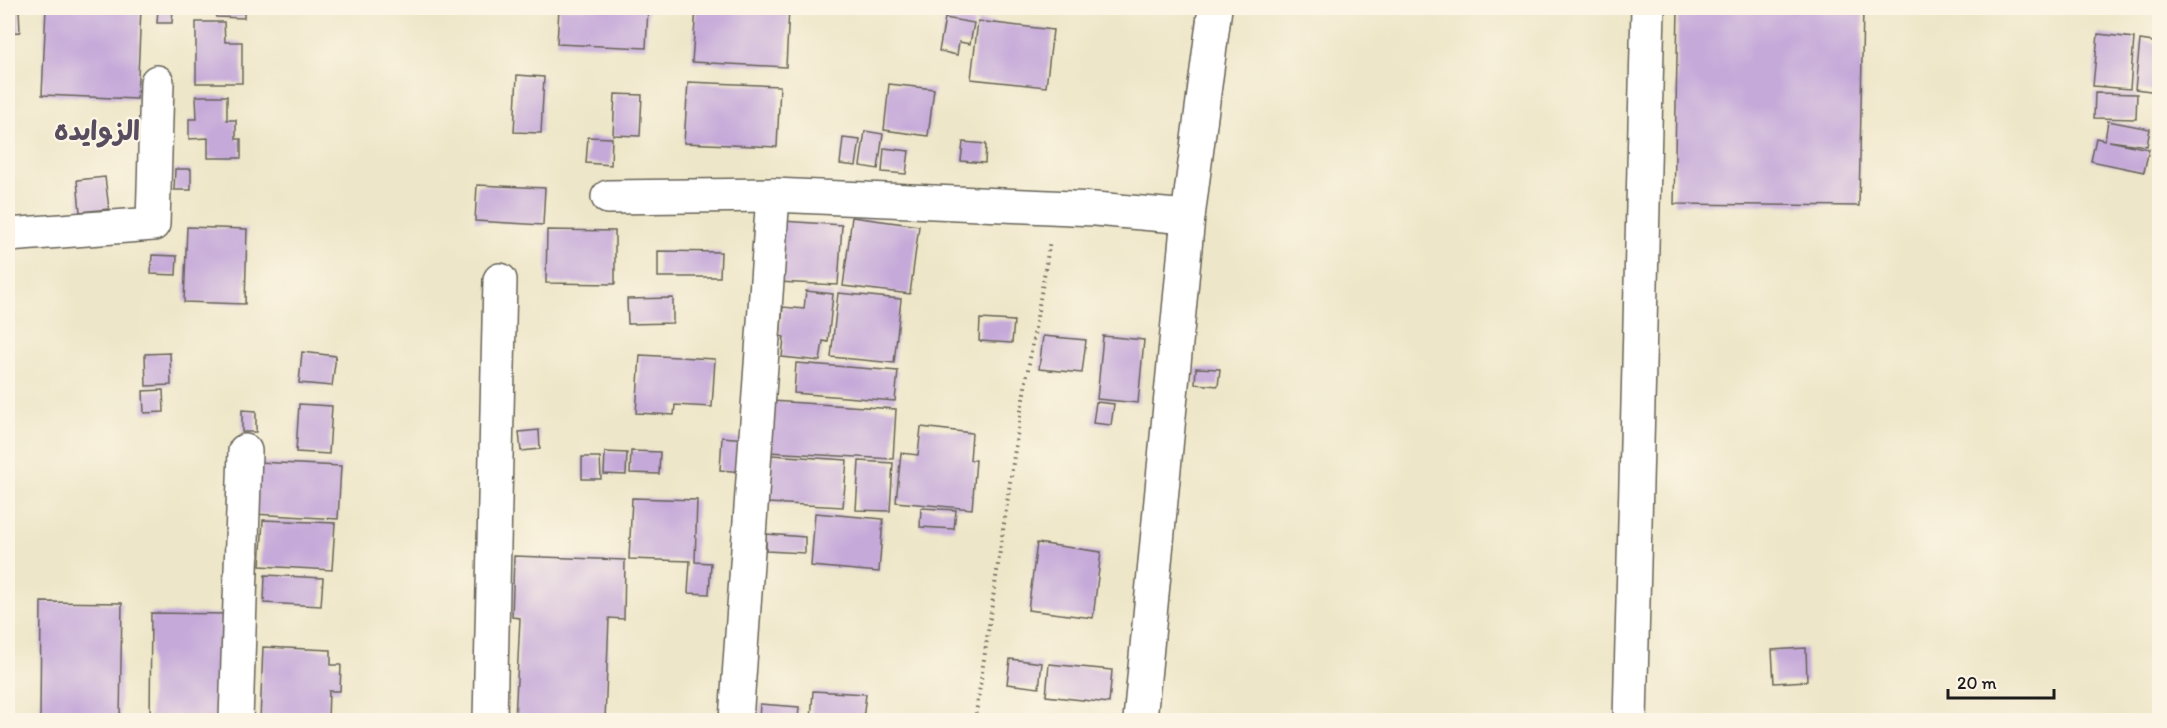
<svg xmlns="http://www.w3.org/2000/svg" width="2167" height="728" font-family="Itim,'Playpen Sans Arabic',sans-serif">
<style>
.building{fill:#c5a9d9}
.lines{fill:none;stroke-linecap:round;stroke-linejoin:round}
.street-casing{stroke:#666358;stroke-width:36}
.path{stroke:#666358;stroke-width:4;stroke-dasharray:1.5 4.5;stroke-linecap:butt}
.street{stroke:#fff;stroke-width:33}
.labels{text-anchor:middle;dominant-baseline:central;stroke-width:4.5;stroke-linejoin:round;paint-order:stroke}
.district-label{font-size:27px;font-weight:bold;fill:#574d5e;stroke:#fcf5e5}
</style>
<rect width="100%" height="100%" fill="#fcf5e5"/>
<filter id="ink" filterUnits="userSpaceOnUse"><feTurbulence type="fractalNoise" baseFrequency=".0167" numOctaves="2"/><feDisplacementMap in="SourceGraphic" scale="12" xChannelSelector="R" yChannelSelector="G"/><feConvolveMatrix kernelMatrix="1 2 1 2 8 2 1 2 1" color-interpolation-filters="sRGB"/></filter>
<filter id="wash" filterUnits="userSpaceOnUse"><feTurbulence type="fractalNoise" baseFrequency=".008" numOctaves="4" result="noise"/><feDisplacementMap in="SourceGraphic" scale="24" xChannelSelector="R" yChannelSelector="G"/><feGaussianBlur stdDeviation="1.35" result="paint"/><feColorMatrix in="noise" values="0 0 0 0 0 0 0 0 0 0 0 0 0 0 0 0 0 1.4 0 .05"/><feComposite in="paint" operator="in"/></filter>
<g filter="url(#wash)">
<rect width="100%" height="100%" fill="#eee6c8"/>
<g id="blocks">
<!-- building -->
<g class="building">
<path d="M8 8H19L20 32 8 33Z"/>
<path d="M46 8H141L137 99 42 95Z"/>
<path d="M158 8H173L172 23H157Z"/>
<path d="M217 8H244V18L216 17Z"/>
<path d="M559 8H648L646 48 557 44Z"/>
<path d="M696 8H789L786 67 692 62Z"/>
<path d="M1678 8H1863L1859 206 1674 204Z"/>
<path d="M945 18 974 23 970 44 959 42 957 55 939 51Z"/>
<path d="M978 21 1053 30 1046 87 971 79Z"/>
<path d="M196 22H224L225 42H242V83H196Z"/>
<path d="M2098 34 2134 38 2130 89 2093 86Z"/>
<path d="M2140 40 2160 43 2158 92 2135 89Z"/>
<path d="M517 75 544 77 541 133 514 132Z"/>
<path d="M688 82 780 86 777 147 684 143Z"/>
<path d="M889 84 934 89 928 136 884 130Z"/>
<path d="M2095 93 2137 94 2136 119 2094 118Z"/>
<path d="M615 94 642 95 640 136 613 135Z"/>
<path d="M196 96H227V120H236V139H241V158H208V138L189 139V119H197Z"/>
<path d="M2108 121 2150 129 2147 146 2109 141 2149 149 2144 172 2091 161 2096 138 2105 140Z"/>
<path d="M865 131 883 134 878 169 860 166Z"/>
<path d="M588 137 612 138 611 165 586 163Z"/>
<path d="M843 138 860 140 856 166 840 164Z"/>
<path d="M963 142 986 144 985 163 961 161Z"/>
<path d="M884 148 909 151 906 174 882 172Z"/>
<path d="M175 169H191V190H174Z"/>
<path d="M105 177 109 209 80 212 77 180Z"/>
<path d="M477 185 545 188 543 225 475 221Z"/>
<path d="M852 217 919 226 910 294 843 286Z"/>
<path d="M782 221 842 225 838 285 778 282Z"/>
<path d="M187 227 247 229 245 304 184 302Z"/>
<path d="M547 230 615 231V284L546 283Z"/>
<path d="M658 251 721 252 720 277H658Z"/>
<path d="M152 255 177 256 176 275 151 274Z"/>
<path d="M806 291 833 294 828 342 823 341 820 361 782 357 784 337 780 336 783 307 804 309Z"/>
<path d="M838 293 901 299 894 363 831 357Z"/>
<path d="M673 298V323L628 324 627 299Z"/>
<path d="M980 319 1014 321 1012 343 979 341Z"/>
<path d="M1043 336 1086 340 1082 373 1039 369Z"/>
<path d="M1103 336 1144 340 1138 403 1097 399Z"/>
<path d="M302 352 336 356 332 386 299 383Z"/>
<path d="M170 353 171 385 146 386 145 354Z"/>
<path d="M640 355 715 359 712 407 675 405 674 415 636 413Z"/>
<path d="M796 363 898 371 895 401 794 393Z"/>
<path d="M1196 368 1220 369 1218 386 1195 384Z"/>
<path d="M163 390 164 412 144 413 143 391Z"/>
<path d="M771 401 896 409 893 459 768 452Z"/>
<path d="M1096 402 1114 404 1111 425 1093 423Z"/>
<path d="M299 404 332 406 329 454 296 452Z"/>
<path d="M242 410 256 411V432H242Z"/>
<path d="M921 427 972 433 970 460H976L972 509 896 502 901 453 918 455Z"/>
<path d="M539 430 540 449 521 451 519 432Z"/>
<path d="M722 437 746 439 744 472 720 470Z"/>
<path d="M631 451 660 452 659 474 630 473Z"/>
<path d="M605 452 627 453 626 475 604 474Z"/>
<path d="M771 455 847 460 843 507 768 503Z"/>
<path d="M582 457H600L601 479H582Z"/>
<path d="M859 461 893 463 890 511 856 510Z"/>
<path d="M257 462 341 466 338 519 254 514Z"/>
<path d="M632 498 697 500 695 562 711 563 709 594 688 593 690 561 629 559Z"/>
<path d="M921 508 956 510 954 529 920 527Z"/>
<path d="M815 513 883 519 879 572 811 566Z"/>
<path d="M263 520 335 523 332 570 260 566Z"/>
<path d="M766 534 805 537V553L766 551Z"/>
<path d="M1037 543 1101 552 1093 618 1028 610Z"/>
<path d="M514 556 625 560 624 619 609 618 605 720H515L520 618 512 617Z"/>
<path d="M265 575 323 578 321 606 264 603Z"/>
<path d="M41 602 122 603 120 720H40Z"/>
<path d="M151 613 229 614 228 720H150Z"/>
<path d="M263 647 331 650V665H341L340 691H329L328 720H260Z"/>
<path d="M1806 648 1807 681 1774 683 1772 650Z"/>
<path d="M1010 659 1042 663 1039 688 1007 684Z"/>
<path d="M1049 664 1112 670 1109 703 1046 696Z"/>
<path d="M813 691 866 694 863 720H811Z"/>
<path d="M760 704 799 707 798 720H759Z"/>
<path d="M1767 716 1768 720H1710V719Z"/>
</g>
</g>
</g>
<g filter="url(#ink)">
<use href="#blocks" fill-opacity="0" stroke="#666358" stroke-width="1.5"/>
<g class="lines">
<defs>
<g id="street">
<path d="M608 197 773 195 1095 209 1188 217"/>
<path d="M8 235 153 224 157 82"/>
<path d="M236 720 245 451"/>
<path d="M490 720 500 280"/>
<path d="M736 720 773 195"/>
<path d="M1140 720 1188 217 1215 8"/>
<path d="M1630 720 1648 8"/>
</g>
</defs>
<!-- street casing -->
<use href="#street" class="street-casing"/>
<!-- path -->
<path class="path" d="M975 720 1019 422 1050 241"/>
<!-- street -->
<use href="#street" class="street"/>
</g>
</g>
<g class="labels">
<!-- district labels -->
<g class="district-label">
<text x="97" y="130">الزوايده</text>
</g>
</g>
<!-- margin -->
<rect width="2167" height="728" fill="none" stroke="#fcf5e5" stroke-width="30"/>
<!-- scale -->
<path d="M1948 689v9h106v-9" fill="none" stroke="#1c1c1c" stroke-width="3"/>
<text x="1957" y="689" font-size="18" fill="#1c1c1c" stroke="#fcf5e5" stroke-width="4.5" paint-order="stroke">20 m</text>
</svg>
